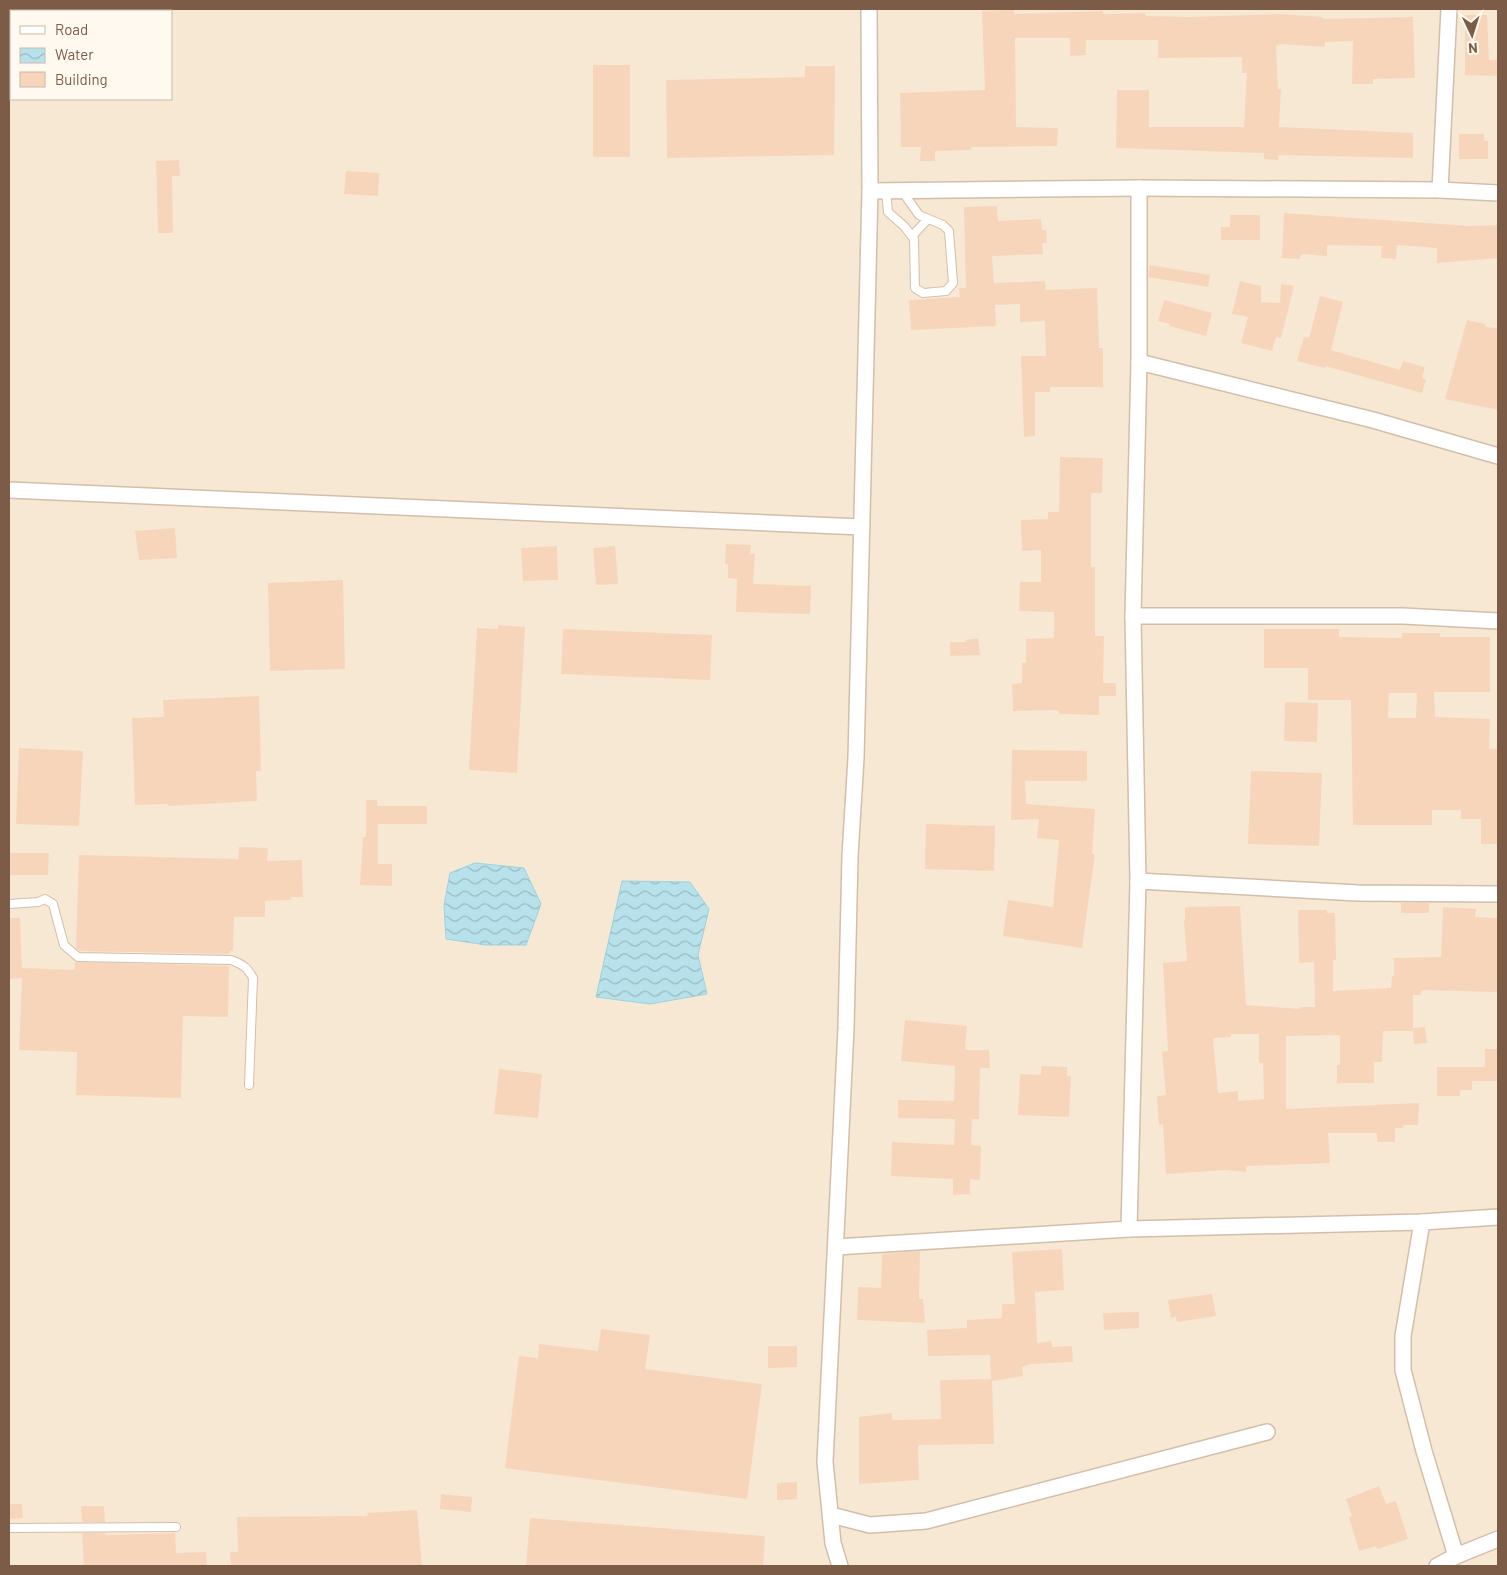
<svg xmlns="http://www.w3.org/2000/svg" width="1507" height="1575" font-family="Barlow,sans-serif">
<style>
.residential{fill:#f7e8d4;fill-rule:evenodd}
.water{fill:url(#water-waves);stroke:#9dd2de}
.building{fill:#f7d5bb;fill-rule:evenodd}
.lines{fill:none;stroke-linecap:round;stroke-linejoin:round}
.lane-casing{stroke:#d3beaa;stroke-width:10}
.street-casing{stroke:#d3beaa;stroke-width:18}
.lane{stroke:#fff;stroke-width:8}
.street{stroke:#fff;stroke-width:15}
</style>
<defs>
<pattern id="water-waves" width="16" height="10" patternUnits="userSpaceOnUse" patternTransform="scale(1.25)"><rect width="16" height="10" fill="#b8e2eb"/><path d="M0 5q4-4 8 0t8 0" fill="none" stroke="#9bbac0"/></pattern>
</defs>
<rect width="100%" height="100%" fill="#fff6e6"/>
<!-- residential -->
<path class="residential" d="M9 9H1498V1566H9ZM11 11H171V99H11Z"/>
<!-- water -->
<g class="water">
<path d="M475 863 524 868 541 904 526 945H486L446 939 444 905 450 873Z"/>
<path d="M622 881 690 882 709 909 698 955 707 994 650 1004 596 997Z"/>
</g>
<!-- building -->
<g class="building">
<path d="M1014 10V14L1103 11V14L1145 13 1146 16 1190 17 1279 14 1323 17V19L1413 17 1415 78 1373 79V84H1352L1353 41 1325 42V47L1281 44 1276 46 1278 89H1281L1279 127 1413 133V158L1278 155V160L1264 159V153L1116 148 1117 90H1149V127H1244L1247 73H1242V57L1158 58V40H1086V55L1070 56V38H1015L1016 127 1058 128 1057 146 971 147V150L935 151V161H920L921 147H901L900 93 985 90 982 11Z"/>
<path d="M1465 15H1487L1489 60H1498V76L1465 75Z"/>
<rect x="593" y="65" width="37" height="92"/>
<path d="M805 66H835L834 155 667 158 666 80 805 77Z"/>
<path d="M1459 134H1484V141H1488V159H1459Z"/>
<path d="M179 160 180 176H172L173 233H158L156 161Z"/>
<path d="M346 171 379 173 378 196 344 194Z"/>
<path d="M997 206 998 221 1041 219 1042 230H1046L1047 243H1042L1043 254 992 256 994 283 1045 281 1046 290 1097 288 1099 348H1103V387H1050V392H1035V436L1024 437 1021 356H1046L1045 321 1020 322V304L995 305 996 326 911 330 909 300 960 297 959 288H966L964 207Z"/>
<path d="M1284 213 1469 226 1498 225V258L1437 263V248L1397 245 1396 259 1381 258 1382 246 1327 245V256L1301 254 1300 259 1282 258Z"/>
<path d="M1230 215H1260V240H1221V227H1230Z"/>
<path d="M1150 265 1210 275 1208 287 1148 277Z"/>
<path d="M1240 281 1261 286V302L1280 303 1281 284 1294 286 1281 338 1276 337 1272 351 1241 343 1248 317 1232 314Z"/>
<path d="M1320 296 1343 302 1331 350 1400 370 1403 361 1425 367 1422 378 1426 380 1422 393 1325 366V368L1297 361 1304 337 1309 338Z"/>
<path d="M1164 300 1212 313 1206 336 1169 326 1170 324 1158 321Z"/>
<path d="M1467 320 1485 324V327L1498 328V410L1445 399Z"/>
<path d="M1060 457 1103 458 1102 493H1091V567H1095V636H1104L1103 683H1116V696H1099V715L1059 714V710L1013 711 1012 684 1022 683V663H1026V639L1054 638V612L1019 611 1020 582H1041V550L1022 551 1021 520 1048 519V512H1059Z"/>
<path d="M175 528 177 558 139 560 135 531Z"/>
<path d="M726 544 751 545 750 554H755L753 584 811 586 810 614 736 612 737 579 728 578V564H725Z"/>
<path d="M557 546 558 580 523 581 521 548Z"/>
<path d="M615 546 618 584 596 585 593 548Z"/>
<path d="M343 580 345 669 270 671 268 583Z"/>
<path d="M498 625 525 627 517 773 469 770 477 628 498 629Z"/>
<path d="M563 629 712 635 710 680 561 674Z"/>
<path d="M1264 629H1339V637L1402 638V633H1440V637H1490V692H1434L1435 717 1490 719 1489 749H1498V844H1481V819H1461V810H1432V825H1353L1351 700H1308V668H1264ZM1389 693H1417L1416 718H1388Z"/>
<path d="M978 638 980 655 950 656V642H966V640Z"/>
<path d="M259 696 261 771H256L257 801 168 806V804L135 805 132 718 164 717 163 700Z"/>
<path d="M1285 702 1318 703 1317 742 1284 741Z"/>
<path d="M19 748 83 751 79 826 16 824Z"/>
<path d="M1012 750 1087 751V781H1025L1026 804 1095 809 1092 854H1095L1082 948 1003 936 1008 900 1053 907 1059 840 1037 838 1039 819 1011 820Z"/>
<path d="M1251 771 1322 773 1319 846 1248 844Z"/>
<path d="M366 800H377V806H427V824H378V864H392V886L360 885 363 837H366Z"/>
<path d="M926 824 995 826 994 871 925 869Z"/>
<path d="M239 847 268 848 267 861 302 860 303 897H291V900L265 901V917H234L233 951H230V954L80 951 76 948 79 855 238 859Z"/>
<path d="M9 853H49L48 875H9Z"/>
<rect x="1401" y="903" width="28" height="10"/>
<path d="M1240 906 1246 1005 1300 1009V1007H1315L1314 962 1299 963 1298 910H1327V913H1335L1336 960H1333V991L1391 988 1392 976H1394V958L1441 957 1443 907 1476 909 1475 917 1498 918V992L1421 990V995H1413V1028L1425 1027 1427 1043 1414 1044 1413 1028V1031H1383L1382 1062H1374V1083H1337V1065H1340V1035L1286 1036V1109L1419 1103 1418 1125H1403V1128H1395V1142H1377V1133H1328L1330 1163 1246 1166V1172L1226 1170 1166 1174 1163 1124 1159 1125 1157 1096 1166 1095 1162 1052 1168 1051 1163 963 1187 961 1184 920H1185V907ZM1231 1034H1259V1063H1263L1264 1099 1238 1101V1091L1218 1093 1213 1038 1231 1037Z"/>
<path d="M9 918H20L22 975V968L75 970V962L229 966 228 1017 183 1016 181 1098 76 1095 77 1052 19 1050 22 978 9 979Z"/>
<path d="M905 1020 967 1026 965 1050H989L990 1068H980L979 1119H972L971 1145 981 1146 980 1180 970 1179V1194L953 1195V1179L891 1176 892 1142 954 1145 955 1119 898 1118V1100L954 1101 955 1066 901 1061Z"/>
<path d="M1485 1049H1498V1081H1472V1090H1460V1096H1437V1067H1485Z"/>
<path d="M1041 1066 1067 1067V1076H1071L1069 1117 1018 1115 1020 1074 1041 1075Z"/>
<path d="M499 1069 542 1074 538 1118 494 1114Z"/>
<path d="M1062 1249 1064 1290 1035 1292 1037 1343 1051 1341 1052 1347 1072 1346 1073 1362 1031 1364 1022 1367 1023 1376 992 1381 994 1444 918 1445 919 1480 859 1484V1417L892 1413V1420L941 1419 940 1380 991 1379 990 1355 928 1356 927 1330 967 1328V1320L1002 1318V1304H1015L1012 1252Z"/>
<path d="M920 1251 919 1299H923L925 1323 857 1320 858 1287 881 1288 882 1254Z"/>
<path d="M1212 1294 1216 1316 1177 1322 1176 1317 1171 1318 1168 1300Z"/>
<path d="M1139 1312V1328L1104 1330 1103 1313Z"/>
<path d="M601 1329 650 1335 645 1369 762 1384 747 1499 505 1468 519 1356 538 1358 539 1344 598 1351Z"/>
<path d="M768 1346H797V1367L768 1368Z"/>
<path d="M797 1482V1499L777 1500V1483Z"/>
<path d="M1379 1486 1386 1504 1396 1501 1408 1539 1377 1549 1376 1546 1359 1551 1349 1517 1352 1516 1346 1499Z"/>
<path d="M441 1494 472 1497 471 1512 440 1509Z"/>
<path d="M9 1504H22L23 1518 9 1519Z"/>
<path d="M81 1506H104L105 1522H82Z"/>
<path d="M417 1510 422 1566H231L230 1552H238L237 1517 368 1516 367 1513Z"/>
<path d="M530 1518 765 1536 763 1566H526Z"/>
<path d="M82 1533H105V1535L175 1533 176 1553 206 1552 207 1566H84Z"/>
</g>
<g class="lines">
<defs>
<g id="lane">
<path d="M886 191 888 212 904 226 914 239 915 288 923 293 946 291 953 283 949 231 943 225 919 215 902 191"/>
<path d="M912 236 928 219"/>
<path d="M9 904 38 902 45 899 53 904 64 945 78 957 231 960C242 964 247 967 253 978L249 1085"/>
<path d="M9 1528 176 1527"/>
</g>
<g id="street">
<path d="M1440 190 1449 9"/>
<path d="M870 191 1139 188 1440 190 1498 193"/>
<path d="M1139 362 1373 420 1498 456"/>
<path d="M9 490 862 527"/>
<path d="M1133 616H1403L1498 621"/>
<path d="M1138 881 1358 893 1498 894"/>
<path d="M1422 1222 1403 1336V1370L1424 1451 1456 1556"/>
<path d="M1129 1229 1138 881 1133 616 1139 362V188"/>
<path d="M836 1247 1129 1229 1422 1222 1498 1217"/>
<path d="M831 1515 870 1525 926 1521 1267 1432"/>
<path d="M840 1566 833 1543 825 1462 846 1028 850 856 856 758 870 191 869 9"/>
<path d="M1437 1566 1456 1556 1498 1539"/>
</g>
</defs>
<!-- lane casing -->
<use href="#lane" class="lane-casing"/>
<!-- street casing -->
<use href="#street" class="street-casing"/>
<!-- lane -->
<use href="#lane" class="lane"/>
<!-- street -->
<use href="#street" class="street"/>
</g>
<!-- border -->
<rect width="1507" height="1575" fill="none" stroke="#7c5c47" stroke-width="20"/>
<!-- legend -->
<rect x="10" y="10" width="162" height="90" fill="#fff9ef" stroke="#cbbaac"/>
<rect x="20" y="26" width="25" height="8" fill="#ffffff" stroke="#cbbaac"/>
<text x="55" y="35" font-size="15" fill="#7c5c47">Road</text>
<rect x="20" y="48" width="25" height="15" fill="url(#water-waves)" stroke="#cbbaac"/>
<text x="55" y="60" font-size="15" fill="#7c5c47">Water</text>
<rect x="20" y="72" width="25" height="15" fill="#f7d5bb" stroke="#cbbaac"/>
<text x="55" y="85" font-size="15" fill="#7c5c47">Building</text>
<!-- north arrow -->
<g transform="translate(1472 35) rotate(176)" stroke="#fff9ef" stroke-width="4" paint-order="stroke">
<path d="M0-4L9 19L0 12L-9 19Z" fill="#7c5c47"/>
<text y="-8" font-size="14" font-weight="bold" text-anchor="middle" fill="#7c5c47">N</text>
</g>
</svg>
